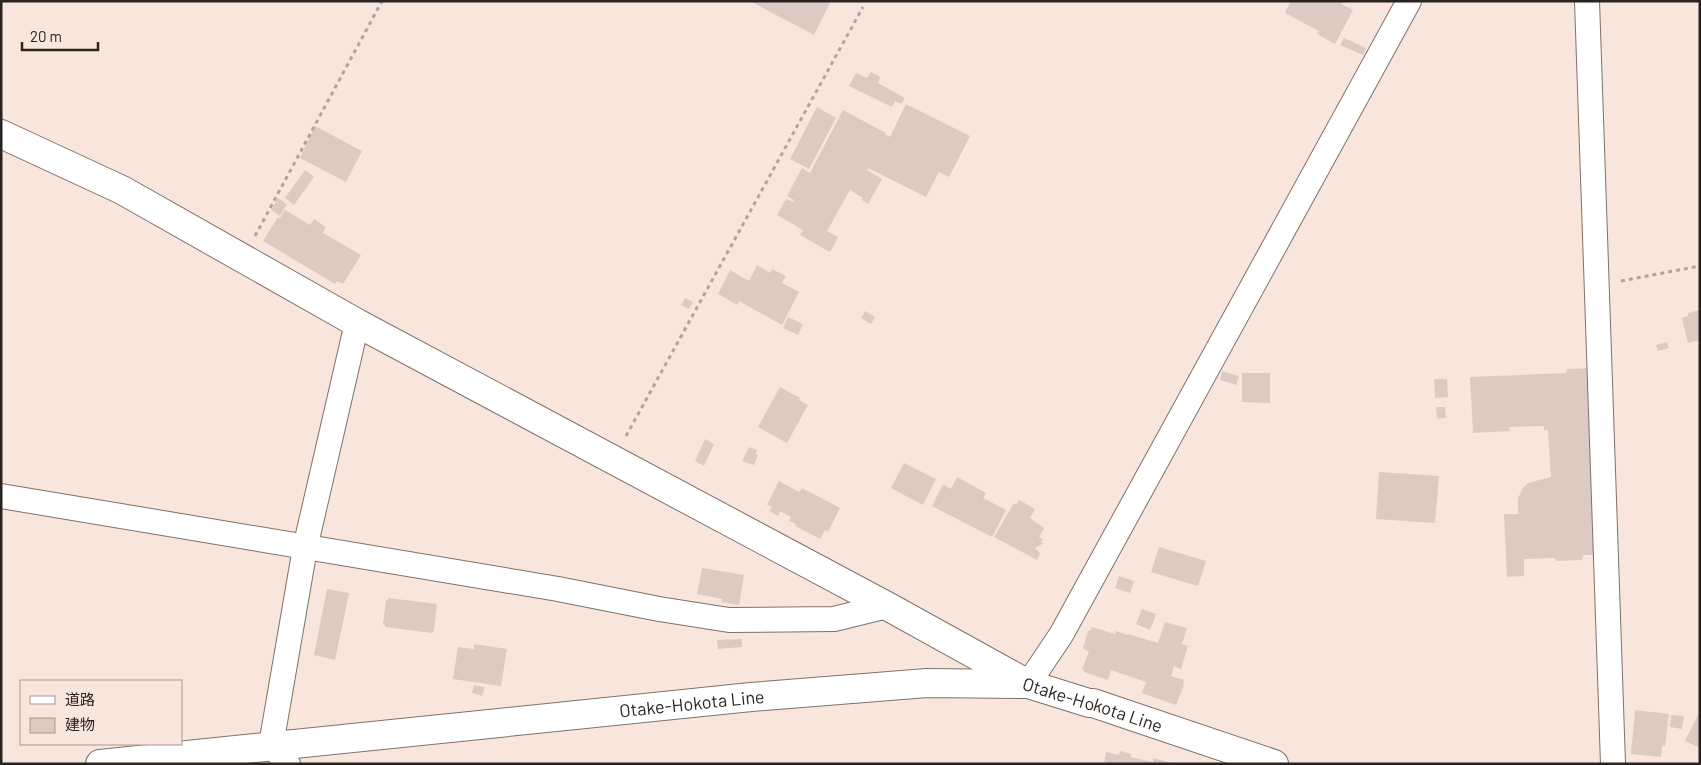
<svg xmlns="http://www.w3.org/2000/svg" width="1701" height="765" font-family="Barlow,'Noto Sans JP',sans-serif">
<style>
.building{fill:#dccbc2}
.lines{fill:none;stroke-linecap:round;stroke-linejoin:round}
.minor-casing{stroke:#807168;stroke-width:26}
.tertiary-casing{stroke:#807168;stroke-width:30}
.secondary-casing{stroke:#807168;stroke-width:30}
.path{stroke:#b2a49d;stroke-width:3;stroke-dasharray:4 4;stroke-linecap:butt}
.minor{stroke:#fff;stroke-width:24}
.tertiary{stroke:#fff;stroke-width:28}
.secondary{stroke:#fff;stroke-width:28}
.labels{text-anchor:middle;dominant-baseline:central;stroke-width:4;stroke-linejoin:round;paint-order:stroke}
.street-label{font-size:18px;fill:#2a2420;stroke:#f8e6dd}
</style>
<rect width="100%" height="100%" fill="#f8e6dd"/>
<!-- building -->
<g class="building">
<path d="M750 1H831L814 35Z"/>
<path d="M1291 1H1343L1341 4 1353 10 1335 44 1317 34 1319 31 1285 13Z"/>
<path d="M1344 38 1366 48 1363 55 1340 45Z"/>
<path d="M871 72 880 77 878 83 905 98 901 104 895 101 892 107 849 86 856 73 867 78Z"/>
<path d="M906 104 970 136 949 177 939 172 926 197 868 168 867 170 882 179 868 204 862 200 863 198 850 190 827 231 838 237 830 252 800 235 803 230 777 215 786 199 793 202 794 200 787 196 802 168 810 173 843 110 886 133 885 134 890 137Z"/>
<path d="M817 107 836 118 809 169 790 159Z"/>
<path d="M315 126 362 151 346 182 300 158Z"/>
<path d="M305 170 314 177 294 205 285 198Z"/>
<path d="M278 198 287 204 280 216 271 210Z"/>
<path d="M285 210 310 225 314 219 326 227 323 233 361 255 343 284 337 281 335 284 263 241 278 217 280 218Z"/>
<path d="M757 265 770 273 772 269 786 276 782 283 799 292 782 325 739 301 737 305 718 294 730 270 749 281Z"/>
<path d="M685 298 693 302 689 309 681 305Z"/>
<path d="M1700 310V340L1688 343 1682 318 1688 316V313Z"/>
<path d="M865 311 875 317 871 324 861 318Z"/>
<path d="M788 317 803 324 798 335 783 328Z"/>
<path d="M1667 342 1669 348 1658 351 1656 345Z"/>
<path d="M1598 368 1605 555H1583L1582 560 1556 561 1555 558 1524 559V576L1507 577 1504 514H1518V498L1523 488 1528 483 1551 477 1548 430H1544V426L1509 427 1510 431 1473 433 1470 377 1566 373 1567 369Z"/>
<path d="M1222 371 1239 376 1236 385 1220 380Z"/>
<path d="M1242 373H1270V403L1242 402Z"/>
<path d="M1434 379H1447L1448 397 1435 398Z"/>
<path d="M780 387 800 398 799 400 808 405 787 443 758 427Z"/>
<path d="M1436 407H1445L1446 418 1437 419Z"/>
<path d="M705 439 714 444 704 466 695 461Z"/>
<path d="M749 447 757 450 756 454 758 455 754 465 742 461Z"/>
<path d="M904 463 936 479 923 505 891 488Z"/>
<path d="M1379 472 1439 476 1435 523 1376 519Z"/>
<path d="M957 477 986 493 983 498 1006 510 992 537 932 506 943 484 951 489Z"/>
<path d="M779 481 799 492 802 488 840 508 828 532 825 530 820 539 795 526 796 524 789 521 791 517 780 511 778 516 769 511 772 507 767 505Z"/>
<path d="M1019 500 1035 509 1030 518 1044 528 1039 537 1043 539 1041 543H1044L1035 548 1040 553 1037 560 994 537 1014 503 1016 505Z"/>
<path d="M1159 547 1206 561 1198 586 1151 572Z"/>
<path d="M702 568 744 575 739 605 721 602 722 599 697 594Z"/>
<path d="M1119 576 1134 581 1130 593 1115 588Z"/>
<path d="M327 589 349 593 335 660 314 655Z"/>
<path d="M388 598 437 604 434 630 432 633 385 627V625L383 624 386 600H388Z"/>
<path d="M1142 609 1156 614 1150 630 1136 624Z"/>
<path d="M1165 622 1187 628 1182 644 1188 646 1181 669 1174 666 1171 676 1184 680 1183 685H1184L1176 705 1142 693 1146 682 1111 670 1108 680 1084 672V670L1082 669 1089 652 1083 648 1088 631H1090L1092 627 1115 634 1116 631 1128 635V634L1158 643Z"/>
<path d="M742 639V647L718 649 717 640Z"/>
<path d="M474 644 507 649 501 686 453 679 458 647 474 649Z"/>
<path d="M474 685 485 687 482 696 472 693Z"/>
<path d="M1635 710 1669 714 1665 746H1662L1661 757 1631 754Z"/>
<path d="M1700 711V748L1685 741Z"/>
<path d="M1671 715 1684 716 1682 729 1670 727Z"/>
<path d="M1120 751 1131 754 1130 757 1153 762V758L1176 764H1104L1106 752 1119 755Z"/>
</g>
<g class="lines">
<defs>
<g id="minor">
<path d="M1587 1 1613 764"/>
<path d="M1 496 558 589 659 609 729 620 834 619 887 606"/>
<path d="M1028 684 1061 635 1409 1"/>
<path d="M288 764 271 745 305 548 357 323"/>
</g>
<path id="tertiary" d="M1 134 122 190 357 323 887 606 1028 684"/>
<g id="secondary">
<path id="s1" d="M100 764 751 697 927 683 1028 684 1089 703H1093L1274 764"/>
</g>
</defs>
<!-- minor casing -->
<use href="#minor" class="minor-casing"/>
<!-- tertiary casing -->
<use href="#tertiary" class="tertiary-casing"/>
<!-- secondary casing -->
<use href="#secondary" class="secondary-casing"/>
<!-- path -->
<g class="path">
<path d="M255 236 382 1"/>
<path d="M1621 281 1700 266"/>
<path d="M626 436 863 7"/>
</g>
<!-- minor -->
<use href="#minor" class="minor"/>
<!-- tertiary -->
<use href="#tertiary" class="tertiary"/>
<!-- secondary -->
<use href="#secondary" class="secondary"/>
</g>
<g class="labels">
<!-- street labels -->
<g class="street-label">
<text stroke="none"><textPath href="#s1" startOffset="595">Otake-Hokota Line</textPath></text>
<text stroke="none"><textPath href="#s1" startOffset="1000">Otake-Hokota Line</textPath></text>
</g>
</g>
<!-- border -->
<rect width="1701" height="765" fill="none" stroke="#2a2420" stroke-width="5"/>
<!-- legend -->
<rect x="20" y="680" width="162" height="65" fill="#f8e6dd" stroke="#a69891"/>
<rect x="30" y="696" width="25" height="8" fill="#ffffff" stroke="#a69891"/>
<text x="65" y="705" font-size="15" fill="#2a2420">道路</text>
<rect x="30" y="718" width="25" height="15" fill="#dccbc2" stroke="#a69891"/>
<text x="65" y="730" font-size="15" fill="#2a2420">建物</text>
<!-- scale -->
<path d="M22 42v8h76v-8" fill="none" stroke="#2a2420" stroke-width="2.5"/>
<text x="30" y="42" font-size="15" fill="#2a2420" stroke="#f8e6dd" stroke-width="4" paint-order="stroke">20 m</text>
</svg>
